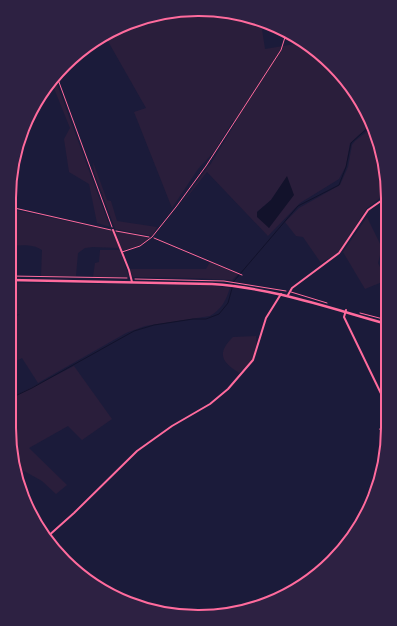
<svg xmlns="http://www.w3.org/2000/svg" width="397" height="626" font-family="'PT Sans',sans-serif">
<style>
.green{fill:#2a1e3b;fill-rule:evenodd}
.water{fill:#12122b}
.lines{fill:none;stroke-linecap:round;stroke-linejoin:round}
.stream{stroke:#12122b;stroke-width:1}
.building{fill:#dd5f8e}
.path{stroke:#ff6b9d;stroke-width:1}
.service{stroke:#ff6b9d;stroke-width:1}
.minor{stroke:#ff6b9d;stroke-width:2}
.tertiary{stroke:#ff6b9d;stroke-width:2.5}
.rim{fill:none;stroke:#ff6b9d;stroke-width:2}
</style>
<rect width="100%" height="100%" fill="#1b1b3a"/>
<!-- green -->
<g class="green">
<path d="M186 9 259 19 273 27 262 29 265 49 301 43 323 56 368 114 371 124 350 143 346 166 339 179 300 203 268 236 207 172 180 206 208 166 210 165 236 122 233 121 214 152 198 169 172 208 134 112 146 108 105 36 114 29ZM287 177 269 228 257 212 271 200Z"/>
<path d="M54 76 110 227 97 223 89 184 69 172 64 139 70 128 51 81Z"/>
<path d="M372 128 388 186V192L367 208 338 253 321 263 303 237 296 236 285 222 299 208 340 185 348 167 352 145 355 141Z"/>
<path d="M93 162 107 200 111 201 117 221 157 227 152 236 115 229 94 172Z"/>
<path d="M10 209 113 231 119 248 93 247 85 248 78 253 76 276H41L42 250C33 244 22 245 11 246L10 248Z"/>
<path d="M367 217 382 248 378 263 380 267H387V280L365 289 343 252Z"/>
<path d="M115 231 150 238 139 246 122 251Z"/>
<path d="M100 250H120L129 277H93L95 263 99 262Z"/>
<path d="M210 262 238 274 232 280 191 278 133 277 130 269H206Z"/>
<path d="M10 283 208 285 230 288C226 300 222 309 210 316L145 326 126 333 38 383 22 358 9 365 13 349 10 345V340L14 336 10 332C10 323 12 319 20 314L10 316Z"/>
<path d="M256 336C258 356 253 361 239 373 222 362 216 354 233 337Z"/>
<path d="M74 366 112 419 82 440 68 426 29 448 67 485 56 494 42 481 15 466 9 427V399Z"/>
</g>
<!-- water -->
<path class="water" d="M287 176 294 195 269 228 257 217V212L271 200Z"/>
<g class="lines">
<!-- stream -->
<path class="stream" d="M9 399 32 388 134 331 154 325 193 319H206L219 314 228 303 234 281 298 206 339 185 346 167 351 143 371 125"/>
</g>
<!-- building -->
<path class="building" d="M387 423 386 435 385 436 379 429Z"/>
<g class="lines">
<!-- path -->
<g class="path">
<path d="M56 74 112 227"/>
<path d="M10 207 111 230"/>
<path d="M116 231 149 237"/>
<path d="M154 238 242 275"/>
<path d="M10 276 127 278"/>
<path d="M135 279 224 281 286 291"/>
<path d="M291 292 327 303"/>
<path d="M360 313 387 320"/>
</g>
<!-- service -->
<path class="service" d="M122 252 140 246 152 237 176 207 206 166 281 50 286 34"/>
<!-- minor -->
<g class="minor">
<path d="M113 230 129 270 132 282"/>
<path d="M288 295 292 288 339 253 368 210 388 196"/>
<path d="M346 310 344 317 387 406"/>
<path d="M46 538 74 513 137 451 172 426 210 404 228 389 253 360 266 318 281 294"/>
</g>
<!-- tertiary -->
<path class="tertiary" d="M10 280 212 284C273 288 329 308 387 324"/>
</g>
<!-- crop -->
<path d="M0 0H397V626H0ZM198 16H199A182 182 0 0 1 381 198V428A182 182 0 0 1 199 610H198A182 182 0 0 1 16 428V198A182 182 0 0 1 198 16Z" fill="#2d2142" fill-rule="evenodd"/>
<path class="rim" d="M198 16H199A182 182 0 0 1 381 198V428A182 182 0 0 1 199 610H198A182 182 0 0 1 16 428V198A182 182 0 0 1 198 16Z"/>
</svg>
